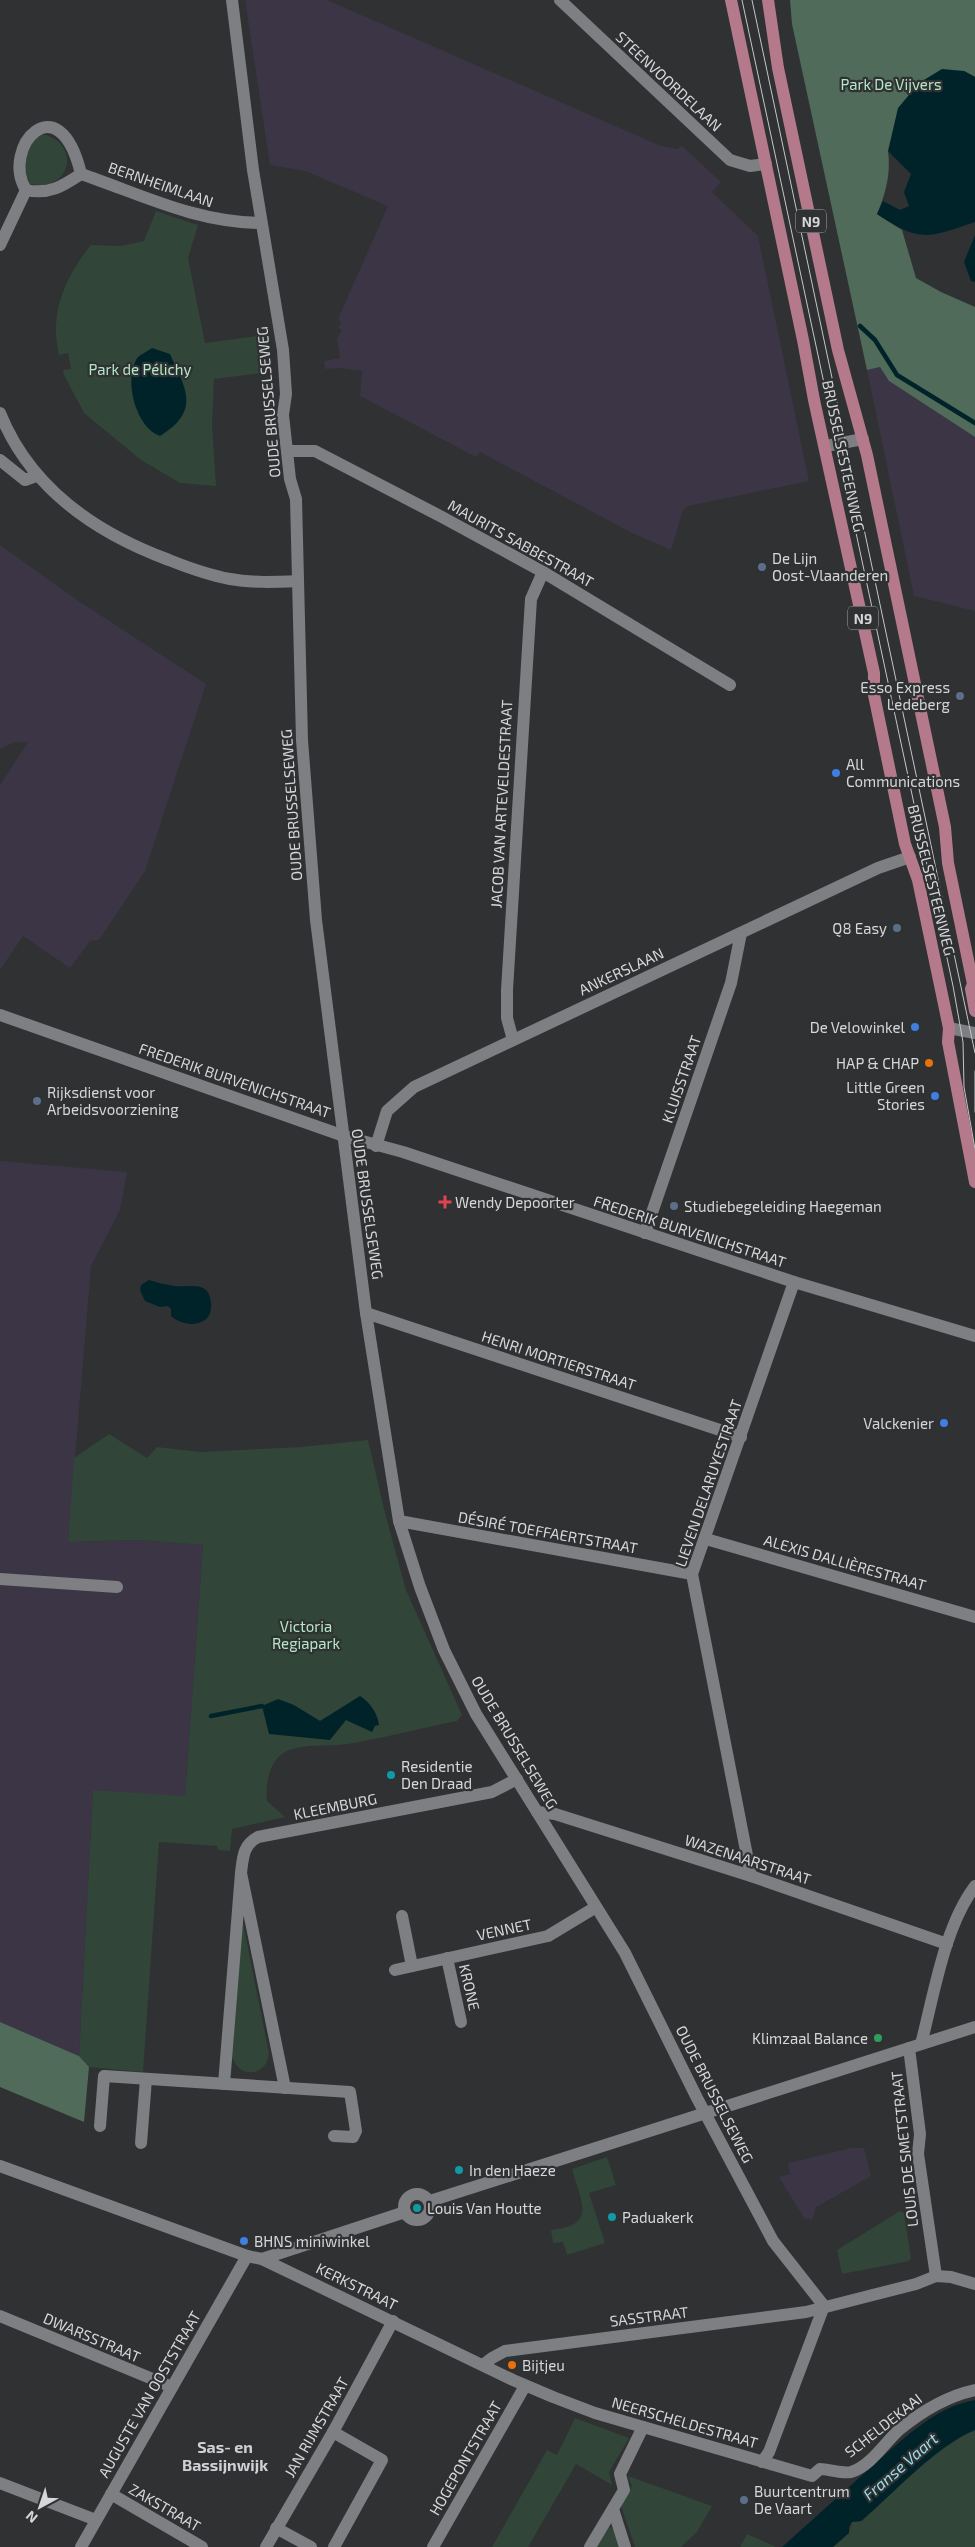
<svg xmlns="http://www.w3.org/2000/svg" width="975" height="2547" font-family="'Exo 2',sans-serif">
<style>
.industrial{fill:#3b3545}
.green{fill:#314538}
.forest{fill:#506b5a}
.water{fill:#00232a}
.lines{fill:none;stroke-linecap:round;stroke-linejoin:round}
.stream{stroke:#00232a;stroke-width:4.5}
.minor{stroke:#7d7f82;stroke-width:12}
.major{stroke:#b47a8c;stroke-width:12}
.tram{stroke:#c5c6c8;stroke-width:1}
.service-dot{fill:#5c6f8a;stroke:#2f3133;stroke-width:2}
.shop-dot{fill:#3f7fe0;stroke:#2f3133;stroke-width:2}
.food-dot{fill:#e8710a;stroke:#2f3133;stroke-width:2}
.health-dot{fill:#e0444e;stroke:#2f3133;stroke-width:2}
.culture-dot{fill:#0f9aa8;stroke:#2f3133;stroke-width:2}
.leisure-dot{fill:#2e9e5b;stroke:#2f3133;stroke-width:2}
.labels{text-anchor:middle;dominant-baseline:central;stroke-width:4.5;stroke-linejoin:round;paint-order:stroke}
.shield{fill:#2f3133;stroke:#a4a5a7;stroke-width:1}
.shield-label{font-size:14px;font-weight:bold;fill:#d6d7d9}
.street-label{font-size:15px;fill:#d6d7d9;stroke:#2f3133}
.park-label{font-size:15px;fill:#b4e8c6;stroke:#2f3133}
.poi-label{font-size:15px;fill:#d6d7d9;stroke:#2f3133;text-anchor:start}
.neighbourhood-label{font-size:16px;font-weight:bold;fill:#cfd1d5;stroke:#2f3133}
.water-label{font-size:16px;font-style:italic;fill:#9adeec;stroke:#2f3133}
</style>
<rect width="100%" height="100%" fill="#2f3133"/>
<!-- industrial -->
<g class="industrial">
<path d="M245 0H327L661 146 677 149 682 146 721 182 712 192 758 236 809 481 688 506 683 510 671 550 632 533 480 452 476 457 360 396 362 371 339 368 325 369 324 361 340 358 337 339 342 330 338 328 341 322 338 319 388 206 305 171 270 165Z"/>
<path d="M880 367 889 381 975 437V611L914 596 867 370Z"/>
<path d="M0 545 77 600 206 684 145 871 99 940 90 941 70 968 23 936 0 970V785L28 742H14L0 749Z"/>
<path d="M0 1161 127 1172 120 1210 91 1266 68 1542 138 1540 203 1545 185 1797 93 1790 79 2056 0 2022Z"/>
<path d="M851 2148H864L871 2176 816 2207 812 2220 804 2218 779 2177 790 2174 788 2163Z"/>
</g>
<!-- green -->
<g class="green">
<path d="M42 134C82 143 71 193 30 184L17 149Z"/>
<path d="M156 211 198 225 188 258 205 343 266 335 270 372 214 379 212 425 216 486 180 483 141 460 84 413 64 375 63 370 71 369 68 353 59 355C49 313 65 277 91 245L121 246 144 241Z"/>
<path d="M109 1434 147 1458 157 1447 201 1452 301 1447 368 1440 385 1513 406 1590 462 1715 457 1721C421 1728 384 1738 348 1744 328 1747 306 1743 287 1751 269 1759 265 1785 267 1801L285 1817 232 1829 230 1851 218 1850 217 1846 159 1842 143 2072 89 2067 79 2056 93 1790 185 1796 203 1545 138 1540 68 1542 74 1458Z"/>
<path d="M242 1918 269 2053C267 2077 239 2079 232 2057Z"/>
<path d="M607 2157 616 2185 589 2193 605 2243 567 2255 563 2242 553 2243 551 2230C598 2225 581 2203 572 2169Z"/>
<path d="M900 2211 904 2213 911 2258 909 2261 842 2274 837 2250Z"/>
<path d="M575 2418 629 2438 609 2472 612 2485 576 2464 528 2547H492L547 2450 557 2455Z"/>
<path d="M975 2430V2547H833L849 2533 852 2522 862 2521C894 2493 936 2446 975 2430Z"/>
<path d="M628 2476 712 2506 697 2532 681 2547H635L621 2506 632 2486Z"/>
<path d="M609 2526 613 2529 619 2547H595Z"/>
<path d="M747 2534 776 2547H740Z"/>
</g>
<!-- forest -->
<g class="forest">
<path d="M790 0H975V77L964 71 888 151C891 173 886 193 877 214L902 230 916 278 941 292 975 307V437L889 381 880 367 867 370 792 24Z"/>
<path d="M0 2022 79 2056 89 2067 84 2122 0 2087Z"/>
</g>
<!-- water -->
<g class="water">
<path d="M942 69 964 71 975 77V222C928 238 920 243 877 214L883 201 900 210 909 206 904 192 911 174 888 151 898 108 919 83Z"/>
<path d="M975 235V282L971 281 964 262Z"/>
<path d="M152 348 170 354C186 389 201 411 160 436 136 428 124 381 136 360 138 355 147 352 152 348Z"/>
<path d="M149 1280C158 1283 166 1285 175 1286 188 1288 210 1279 211 1304 213 1328 184 1328 171 1316V1309L168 1306 160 1307 145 1301 140 1290 141 1285Z"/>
<path d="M360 1696C370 1702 378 1714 379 1725L375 1726 372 1732 346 1720 330 1740 269 1734 262 1706 278 1699 294 1705 320 1721Z"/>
<path d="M975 2400V2430C936 2446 894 2493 861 2521L852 2522 849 2527V2533L833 2547H782C811 2521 839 2496 868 2470 898 2444 933 2407 975 2400Z"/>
</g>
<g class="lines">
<!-- stream -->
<g class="stream">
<path d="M860 326 875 340 897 375 975 423"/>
<path d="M211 1716 262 1706"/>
</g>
<!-- minor -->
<g class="minor">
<path d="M232 0 253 170 283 350 286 394 283 415 290 479 296 499 302 740 316 920 366 1313 399 1521 420 1587 444 1650 476 1714 625 1953 697 2098 773 2241 824 2306"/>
<path d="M560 0 730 160 750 166 766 164"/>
<path d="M26 190C0 148 59 81 81 174"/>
<path d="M0 245 26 190C49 195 63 186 81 174 143 195 194 222 261 223"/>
<path d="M0 413C30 488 96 533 169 560 189 568 208 575 230 579 252 583 275 582 298 581"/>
<path d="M826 446 863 439"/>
<path d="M287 451H315L442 517 543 572 730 685"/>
<path d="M0 460 25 480 36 476"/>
<path d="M0 1015 344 1136 403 1152 794 1282 975 1336"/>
<path d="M949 1028 975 1033"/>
<path d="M513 1040 507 1018V990L531 599 543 572"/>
<path d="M376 1146 387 1111 414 1087 878 868 910 857"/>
<path d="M645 1233 731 983 741 933"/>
<path d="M366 1313 741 1437"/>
<path d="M399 1521 692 1574"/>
<path d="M706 1539 975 1617"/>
<path d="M0 1579 117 1587"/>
<path d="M537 1812 555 1814 751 1876 947 1944"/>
<path d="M241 1873C243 1857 243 1845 258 1837L492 1792 517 1779"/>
<path d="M751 1876 692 1574 794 1282"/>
<path d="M402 1916 412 1966"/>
<path d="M447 1958 461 2022"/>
<path d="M395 1970 548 1936 596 1907"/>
<path d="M921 2044C934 1995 944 1927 975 1886"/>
<path d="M909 2048 920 2134 918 2154 936 2276"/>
<path d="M224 2084 241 1873 285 2088"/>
<path d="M100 2126 104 2076 350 2092 356 2131 353 2137 334 2136"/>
<path d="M141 2143 146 2079"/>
<path d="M0 2166 247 2256 262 2259 513 2380 553 2397 595 2413 812 2476 820 2469C828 2469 843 2474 851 2472 871 2466 885 2442 900 2429 922 2411 947 2396 975 2390"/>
<circle cx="417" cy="2207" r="13"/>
<path d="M430 2201 975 2027"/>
<path d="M262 2259 405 2212"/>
<path d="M0 2316 172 2387"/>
<path d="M483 2365 492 2358 505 2351 806 2312 916 2284 936 2276 951 2277 975 2284"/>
<path d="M333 2432 382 2460 334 2547"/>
<path d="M762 2462 769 2452 824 2306"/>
<path d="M0 2483 96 2520"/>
<path d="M111 2494 202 2547"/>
<path d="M613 2509 625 2547"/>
<path d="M276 2528 311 2547"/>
<path d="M81 2547 247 2256"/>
<path d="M266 2547 333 2432 393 2321"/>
<path d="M433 2547 525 2386"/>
<path d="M590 2547 624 2490 620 2474 643 2427"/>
</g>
<!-- major -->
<g class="major">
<path d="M731 0 803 340 814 400 874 673V695L905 844 918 880 949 1028 948 1042 975 1182"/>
<path d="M768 0 778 68 838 350 867 455 945 827 948 863 973 984 971 989 975 1011"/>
</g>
<!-- tram -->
<g class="tram">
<path d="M742 0 953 986 963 1042 964 1087 975 1149"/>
<path d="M752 0 975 1053"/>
<path d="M975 1071V1112"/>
</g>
</g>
<!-- markers -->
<g class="service-dot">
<circle cx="762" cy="567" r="5"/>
<circle cx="960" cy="696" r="5"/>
<circle cx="897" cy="928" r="5"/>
<circle cx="37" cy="1101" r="5"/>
<circle cx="674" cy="1206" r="5"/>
<circle cx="744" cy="2500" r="5"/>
</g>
<g class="shop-dot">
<circle cx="836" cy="773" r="5"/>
<circle cx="915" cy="1027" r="5"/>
<circle cx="935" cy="1096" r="5"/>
<circle cx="944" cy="1423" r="5"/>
<circle cx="244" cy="2241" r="5"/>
</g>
<g class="food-dot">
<circle cx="929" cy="1063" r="5"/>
<circle cx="512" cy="2365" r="5"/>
</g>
<path class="health-dot" d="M442.5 1194.5h5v5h5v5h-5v5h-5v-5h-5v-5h5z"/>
<g class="culture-dot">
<circle cx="391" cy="1775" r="5"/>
<circle cx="459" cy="2170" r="5"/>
<circle cx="417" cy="2208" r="5"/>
<circle cx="612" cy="2217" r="5"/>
</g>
<circle class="leisure-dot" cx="878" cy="2038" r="5"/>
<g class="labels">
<!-- shield labels -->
<g class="shield">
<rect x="796" y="209.5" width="30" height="23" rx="4"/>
<rect x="848" y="606.5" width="30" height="23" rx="4"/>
</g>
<g class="shield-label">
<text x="811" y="221">N9</text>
<text x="863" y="618">N9</text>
</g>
<!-- street labels -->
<g class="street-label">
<text transform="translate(669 81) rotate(43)">STEENVOORDELAAN</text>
<text transform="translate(161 184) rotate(19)">BERNHEIMLAAN</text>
<text transform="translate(268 402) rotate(-95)">OUDE BRUSSELSEWEG</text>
<text transform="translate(844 456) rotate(78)">BRUSSELSESTEENWEG</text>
<text transform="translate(521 543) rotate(29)">MAURITS SABBESTRAAT</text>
<text transform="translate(501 804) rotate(-87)">JACOB VAN ARTEVELDESTRAAT</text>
<text transform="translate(291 805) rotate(-94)">OUDE BRUSSELSEWEG</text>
<text transform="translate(932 880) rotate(76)">BRUSSELSESTEENWEG</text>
<text transform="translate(621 971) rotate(-25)">ANKERSLAAN</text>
<text transform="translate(681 1079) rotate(-71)">KLUISSTRAAT</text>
<text transform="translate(235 1080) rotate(19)">FREDERIK BURVENICHSTRAAT</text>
<text transform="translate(368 1204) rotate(82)">OUDE BRUSSELSEWEG</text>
<text transform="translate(690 1231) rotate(18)">FREDERIK BURVENICHSTRAAT</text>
<text transform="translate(559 1360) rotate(18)">HENRI MORTIERSTRAAT</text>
<text transform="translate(708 1483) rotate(-71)">LIEVEN DELARUYESTRAAT</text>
<text transform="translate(548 1532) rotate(10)">DÉSIRÉ TOEFFAERTSTRAAT</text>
<text transform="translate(845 1562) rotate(16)">ALEXIS DALLIÈRESTRAAT</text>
<text transform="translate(515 1742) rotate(59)">OUDE BRUSSELSEWEG</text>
<text transform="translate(335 1806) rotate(-11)">KLEEMBURG</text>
<text transform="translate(748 1859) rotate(18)">WAZENAARSTRAAT</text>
<text transform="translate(504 1929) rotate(-12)">VENNET</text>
<text transform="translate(470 1987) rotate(77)">KRONE</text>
<text transform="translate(715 2094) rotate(63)">OUDE BRUSSELSEWEG</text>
<text transform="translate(904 2149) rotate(-96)">LOUIS DE SMETSTRAAT</text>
<text transform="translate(357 2286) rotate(26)">KERKSTRAAT</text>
<text transform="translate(649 2316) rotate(-7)">SASSTRAAT</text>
<text transform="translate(92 2337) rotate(23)">DWARSSTRAAT</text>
<text transform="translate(149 2394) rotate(-60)">AUGUSTE VAN OOSTSTRAAT</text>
<text transform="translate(685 2422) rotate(16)">NEERSCHELDESTRAAT</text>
<text transform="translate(883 2425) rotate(-38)">SCHELDEKAAI</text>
<text transform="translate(316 2427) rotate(-60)">JAN RIJMSTRAAT</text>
<text transform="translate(465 2458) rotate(-60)">HOGEPONTSTRAAT</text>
<text transform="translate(165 2507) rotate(30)">ZAKSTRAAT</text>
</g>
<!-- park labels -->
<g class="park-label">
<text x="891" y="84">Park De Vijvers</text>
<text x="140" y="369">Park de Pélichy</text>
<text x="306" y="1626">Victoria<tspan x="306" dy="17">Regiapark</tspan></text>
</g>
<!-- poi labels -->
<g class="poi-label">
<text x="772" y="558">De Lijn<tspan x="772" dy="17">Oost-Vlaanderen</tspan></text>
<text x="950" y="687" text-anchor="end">Esso Express<tspan x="950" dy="17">Ledeberg</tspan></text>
<text x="846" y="764">All<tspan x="846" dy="17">Communications</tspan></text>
<text x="887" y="928" text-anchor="end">Q8 Easy</text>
<text x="905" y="1027" text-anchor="end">De Velowinkel</text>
<text x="919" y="1063" text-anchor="end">HAP &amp; CHAP</text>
<text x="925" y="1087" text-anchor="end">Little Green<tspan x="925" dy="17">Stories</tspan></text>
<text x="47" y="1092">Rijksdienst voor<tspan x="47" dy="17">Arbeidsvoorziening</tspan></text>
<text x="455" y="1202">Wendy Depoorter</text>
<text x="684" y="1206">Studiebegeleiding Haegeman</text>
<text x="934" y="1423" text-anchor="end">Valckenier</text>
<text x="401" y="1766">Residentie<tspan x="401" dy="17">Den Draad</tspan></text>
<text x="868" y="2038" text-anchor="end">Klimzaal Balance</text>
<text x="469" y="2170">In den Haeze</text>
<text x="427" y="2208">Louis Van Houtte</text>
<text x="622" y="2217">Paduakerk</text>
<text x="254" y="2241">BHNS miniwinkel</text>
<text x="522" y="2365">Bijtjeu</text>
<text x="754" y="2491">Buurtcentrum<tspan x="754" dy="17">De Vaart</tspan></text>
</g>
<!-- neighbourhood labels -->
<g class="neighbourhood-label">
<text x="225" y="2446">Sas- en<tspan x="225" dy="18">Bassijnwijk</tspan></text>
</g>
<!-- water labels -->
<g class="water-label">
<text transform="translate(900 2466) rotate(-41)">Franse Vaart</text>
</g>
</g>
<!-- north arrow -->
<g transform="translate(40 2507) rotate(220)" stroke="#2f3133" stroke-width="4" paint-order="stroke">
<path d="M0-4L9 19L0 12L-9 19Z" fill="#d6d7d9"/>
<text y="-8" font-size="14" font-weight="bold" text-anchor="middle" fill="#d6d7d9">N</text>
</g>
</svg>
